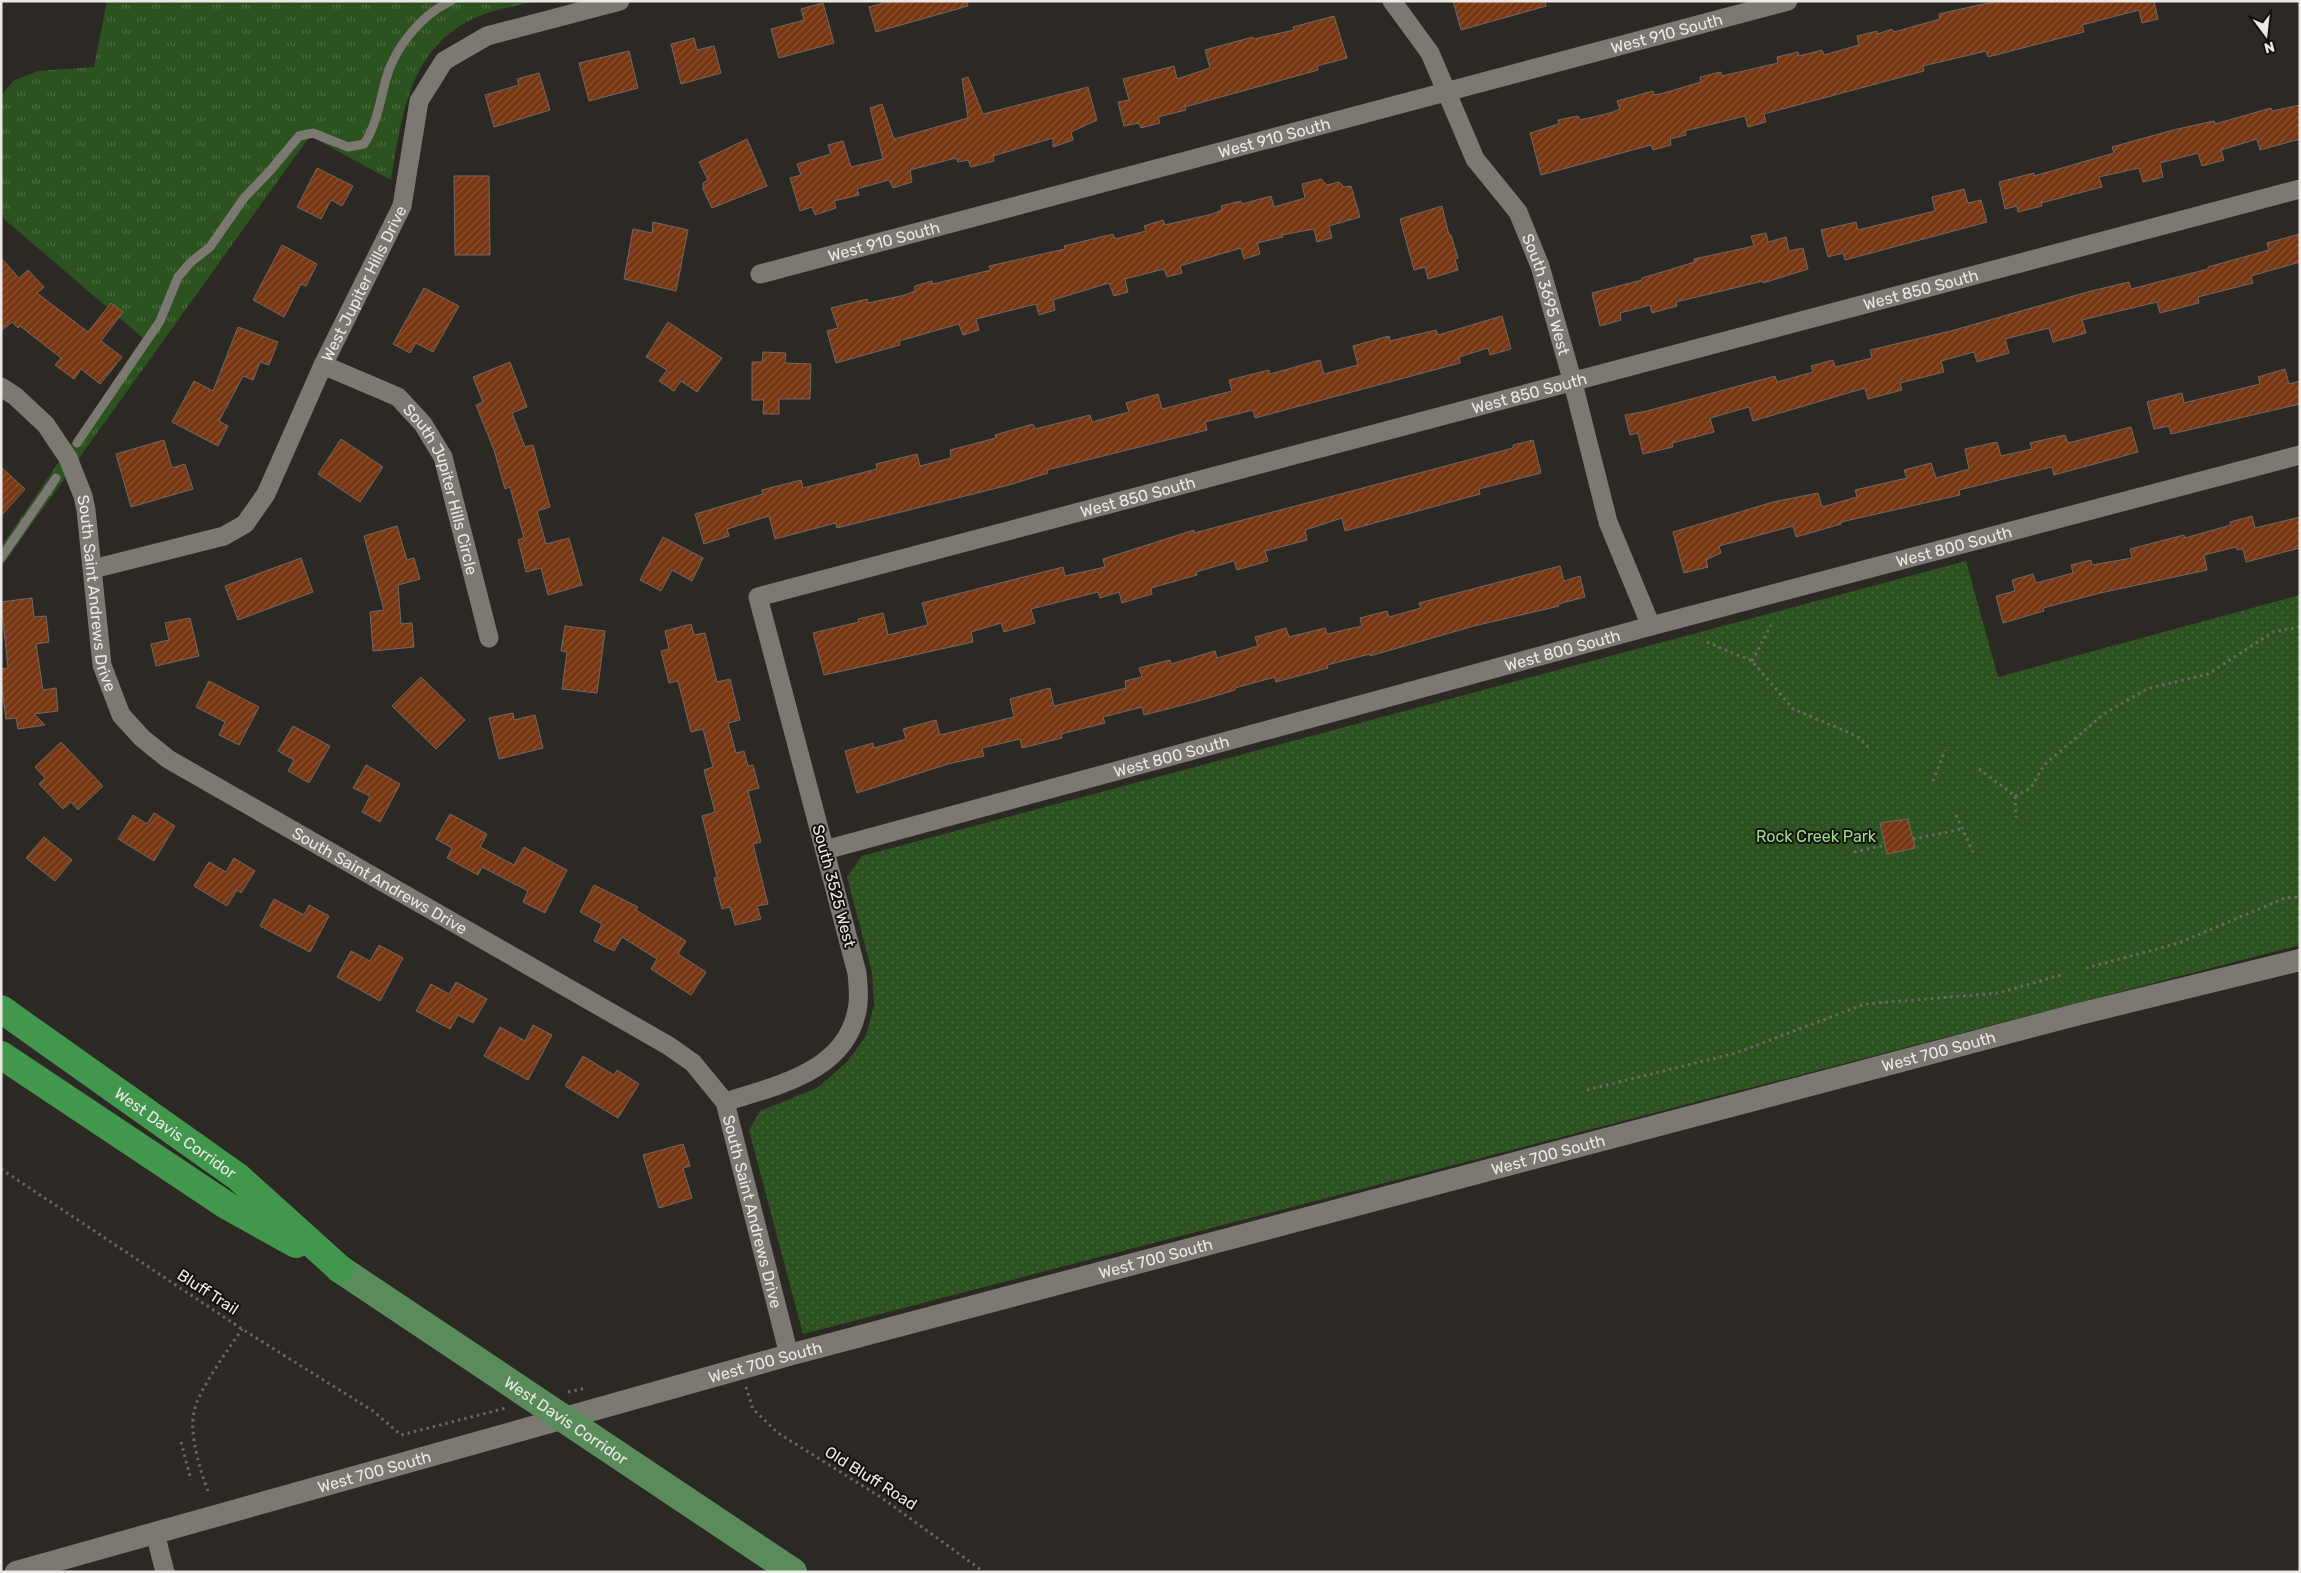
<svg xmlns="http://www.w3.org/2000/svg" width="2301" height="1573" font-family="Rubik,sans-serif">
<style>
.grass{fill:url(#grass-tufts)}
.park{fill:url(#park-dots)}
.building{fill:url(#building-hatch);stroke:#706966}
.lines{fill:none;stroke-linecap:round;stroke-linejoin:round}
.path{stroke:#6a6863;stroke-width:3;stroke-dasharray:2.5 4;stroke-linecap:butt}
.service{stroke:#7c7973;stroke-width:9}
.minor{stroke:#7c7973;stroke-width:19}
.tertiary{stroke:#7c7973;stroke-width:22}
.primary{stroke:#598b5b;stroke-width:28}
.motorway{stroke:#41974b;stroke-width:28}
.labels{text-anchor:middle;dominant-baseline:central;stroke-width:4;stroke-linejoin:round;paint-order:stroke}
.street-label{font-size:16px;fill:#ebe9e6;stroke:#131210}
.park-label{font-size:16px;fill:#9dde87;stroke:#131210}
</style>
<defs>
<pattern id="grass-tufts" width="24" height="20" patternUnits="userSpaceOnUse" patternTransform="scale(1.25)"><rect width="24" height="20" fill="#2c521f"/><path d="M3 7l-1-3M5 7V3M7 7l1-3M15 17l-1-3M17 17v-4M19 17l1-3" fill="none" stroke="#4b6b40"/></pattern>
<pattern id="park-dots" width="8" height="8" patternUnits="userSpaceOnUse" patternTransform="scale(1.25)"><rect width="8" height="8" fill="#2c521f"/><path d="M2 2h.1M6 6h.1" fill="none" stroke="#4b6b40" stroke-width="1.8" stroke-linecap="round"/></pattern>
<pattern id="building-hatch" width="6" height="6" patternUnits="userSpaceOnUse" patternTransform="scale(1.25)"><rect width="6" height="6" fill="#773611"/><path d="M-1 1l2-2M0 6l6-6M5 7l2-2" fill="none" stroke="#8a5334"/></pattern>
</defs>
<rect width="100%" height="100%" fill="#2c2924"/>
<!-- grass -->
<path class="grass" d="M107 1H537C517 6 496 9 477 17 409 46 402 116 391 180L310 136 1 567V547L143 338 4 219 1 211V96L13 81 38 71 94 67Z"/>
<!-- park -->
<path class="park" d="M1966 561 1998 677 2300 595V945L803 1334 749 1130 760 1111 817 1088 847 1062 866 1036 874 1005 872 972 847 877 862 856Z"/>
<!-- building -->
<g class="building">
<path d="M890 1H967L968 6 876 32 869 7Z"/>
<path d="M1453 1H1545L1546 6 1461 30Z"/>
<path d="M1997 1H2154L2158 19 2142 23 2139 10 2082 25 2084 32 1988 57 1986 51 1923 66 1924 71 1764 114 1766 122 1748 127 1745 116 1685 131 1686 135 1670 139 1671 145 1653 150 1651 145 1541 175 1530 133 1559 124 1558 120 1578 116 1580 120 1610 113 1620 109 1617 101 1653 91 1654 95 1664 93 1701 82 1700 77 1721 72 1722 76 1778 63 1777 57 1798 52 1799 56 1822 50 1824 55 1859 45 1857 36 1877 31V34L1892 29 1894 32 1940 19 1939 14Z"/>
<path d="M823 3 834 43 779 58 771 29 804 20 801 9Z"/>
<path d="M1334 16 1347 58 1317 66 1318 70 1185 107 1186 110 1158 117 1160 123 1141 128 1139 123 1124 126 1118 102 1129 100 1123 79 1174 66 1177 79 1210 68 1205 50 1253 37 1254 39 1294 30 1293 27Z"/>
<path d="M694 38 697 50 714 46 721 73 681 84 671 44Z"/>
<path d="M629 51 638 88 589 101 579 63Z"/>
<path d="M539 73 550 110 494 127 485 95 519 85 517 79Z"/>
<path d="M968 77 983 114 1088 87 1097 120 1071 132 1073 140 1053 147V138L993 156 994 161 971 167 968 160 958 162 956 158 910 170 912 182 893 188 889 180 857 189 859 195 834 201 836 208 815 215 812 207 800 211 790 178 801 175 797 164 831 154 828 145 843 141 851 167 883 159 870 108 882 104 894 139 968 118 962 79Z"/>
<path d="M2300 105V139L2260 150 2257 139 2221 150 2224 160 2202 166 2198 153 2160 163 2163 177 2143 182 2139 168 2099 177 2102 187 2041 203 2042 206 2018 212 2017 206 2005 209 1999 182 2034 173V176L2114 153 2112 147 2173 130 2214 121 2215 124 2271 108 2272 111Z"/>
<path d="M747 139 767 186 712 208 703 189V183L708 180 699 162Z"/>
<path d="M317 168 353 186 342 206 331 200 321 219 297 207Z"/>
<path d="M454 176H489L490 255H455Z"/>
<path d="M1321 179 1327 185 1339 182 1344 187 1351 186 1360 217 1329 226 1332 238 1317 242 1314 229 1282 235 1283 237 1257 243 1260 254 1244 259 1241 248 1180 266 1182 273 1167 277 1164 269 1125 279 1128 292 1114 296 1109 283 1053 300 1055 310 1039 315 1036 304 976 319 979 330 963 335 959 324 899 341 900 345 836 363 827 331 838 328 831 308 867 299 868 303 905 295 915 291V286L932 281 933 284 991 270 989 266 1065 249 1064 246 1113 234 1115 239 1146 231 1144 226 1163 220 1165 225 1212 214 1222 210 1221 206 1241 201 1242 204 1271 196 1274 207 1305 198 1302 184Z"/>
<path d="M1964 189 1968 203 1981 200 1987 222 1845 260 1843 253 1828 257 1821 230 1856 222 1858 230 1935 211 1932 197Z"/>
<path d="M1442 206 1449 235H1451L1458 258 1455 259 1458 270 1428 279 1425 267 1414 270 1400 219Z"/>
<path d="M653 222 688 230 676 291 624 279 633 229 652 233Z"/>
<path d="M1766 233 1768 242 1786 237 1789 251 1803 248 1808 269 1763 283V281L1676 302 1677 306 1652 313 1650 305 1620 313 1621 320 1600 326 1592 293 1642 280V278L1695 262 1694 259 1754 246 1751 236Z"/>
<path d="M2300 234V262L2251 276 2253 283 2198 297 2199 303 2160 313 2157 302 2082 320 2086 333 2053 342 2049 328 2005 339 2009 353 1977 362 1974 352 1941 361 1944 372 1900 383 1902 390 1868 399 1865 388 1753 421 1749 407 1710 418 1714 432 1672 443 1673 447 1643 454 1638 433 1630 435 1625 415 1647 411 1775 376 1777 382 1813 372 1811 366 1833 360 1835 367 1872 358 1870 350 1951 331 2091 291 2129 282 2131 289 2208 269V267L2269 250 2267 243Z"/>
<path d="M282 245 317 264 306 286 301 284 284 317 253 300Z"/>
<path d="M1 258 19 278 28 270 44 287 37 293 88 332 111 303 123 312 101 341 122 357 100 384 81 369 74 379 55 365 61 358 20 326 18 328 12 322 1 331Z"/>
<path d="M424 288 459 306 433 352 416 343 410 353 393 344Z"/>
<path d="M1502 316 1511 349 1490 355 1488 348 1459 357 1460 363 1255 418 1253 410 1205 422 1207 430 1047 470 1048 473 1009 485 837 528 836 523 775 539 769 516 727 529 729 536 704 544 695 514 763 494 762 490 801 480 803 488 877 469 876 464 917 454 920 466 951 458 950 450 996 438 995 435 1033 424 1035 429 1090 415 1092 422 1129 412 1126 403 1158 394 1162 409 1232 391 1229 380 1269 370 1270 374 1320 360 1324 374 1358 365 1353 346 1389 336 1390 341 1436 330 1438 335Z"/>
<path d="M668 322 722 358 697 392 681 381 674 391 659 381 667 370 646 357Z"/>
<path d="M238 327 278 342 269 365 260 362 253 380 243 376 219 421 228 426 218 446 172 422 194 381 213 391Z"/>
<path d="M763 352 786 353 785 363 811 364 810 399H779V414H763L764 400H752V362H762Z"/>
<path d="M510 362 527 407 512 413 525 447 533 445 550 507 537 511 546 544 569 538 582 585 548 595 541 568 526 572 518 540 524 538 510 487 505 489 494 450 476 405 483 402 473 377Z"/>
<path d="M2285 369 2289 384 2300 381V404L2171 434 2169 426 2154 429 2147 402 2182 393 2184 403 2260 384 2258 377Z"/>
<path d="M2131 427 2138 452 2054 475 2052 467 1959 490 1960 495 1841 522V524L1796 537 1793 526 1719 546 1721 553 1706 560 1708 567 1684 573 1673 532 1773 502 1818 493 1822 507 1857 497 1855 490 1907 478 1904 470 1931 463 1936 478 1969 469 1965 449 1997 442 2001 456 2032 449 2030 443 2065 435 2068 443Z"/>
<path d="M341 439 383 467 360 502 318 474Z"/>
<path d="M164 440 172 468 185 464 193 489 131 507 116 454Z"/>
<path d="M1533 440 1541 473 1479 489 1480 494 1345 531 1342 518 1305 530 1307 540 1265 551 1268 561 1237 570 1234 561 1196 572 1197 575 1151 588 1152 594 1122 603 1119 592 1100 598 1098 592 1031 609 1035 623 1004 632 1001 623 971 632 973 642 824 675 813 633 859 622 858 619 883 613 888 635 928 625 922 603 1063 567 1065 576 1105 567 1103 559 1194 530V533L1513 448V445Z"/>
<path d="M1 467 25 489 1 516Z"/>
<path d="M2252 516 2255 528 2300 517V548L2246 562 2243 549 2237 550 2236 547 2204 555 2207 570 2100 593 2043 608 2044 611 2003 623 1996 596 2015 591 2012 580 2033 574 2036 583 2073 573 2071 565 2091 560 2092 565 2132 558 2130 549 2184 535 2185 538 2231 525 2230 522Z"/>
<path d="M397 526 407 560 414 558 420 579 398 585 401 624 412 623 414 647 373 651 370 612 384 610 364 536Z"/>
<path d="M663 537 703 558 692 581 672 570 661 591 640 580Z"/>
<path d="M301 558 313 592 238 620 225 586Z"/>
<path d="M1560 566 1564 581 1580 576 1585 597 1558 604 1559 606 1474 626 1370 656V654L1327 665 1328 668 1276 682 1275 677 1235 688V690L1198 701 1144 715 1142 707 1103 717 1105 723 1061 734 1062 738 1022 748 1020 739 982 748 984 756 948 764 857 793 845 751 873 743 874 748 906 739 903 729 936 720 940 735 1014 717 1010 699 1050 688 1054 706 1126 688 1125 681 1142 677 1139 668 1170 660 1171 664 1215 651 1217 658 1258 646 1255 637 1286 628 1289 637 1325 628 1327 634 1362 626 1360 618 1387 611 1389 617 1421 608 1419 603Z"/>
<path d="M32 598 34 617 46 616 49 642 36 644 43 690 56 688 58 711 34 714 45 725 18 729 16 718 6 719 1 682V669L8 668 1 602Z"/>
<path d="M190 618 199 656 156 666 151 644 169 640 165 623Z"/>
<path d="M691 624 694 635 705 633 717 682 730 679 740 720 728 723 736 753 744 751 748 766 753 765 759 788 748 791 761 842 753 844 768 904 757 906 761 919 735 925 730 907 722 909 714 878 717 877 702 816 715 812 704 770 713 767 703 729 691 732 678 681 669 683 661 651 669 649 665 631Z"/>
<path d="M565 626 605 631 597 693 562 689 567 652 561 651Z"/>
<path d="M421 677 465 720 436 749 392 706Z"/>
<path d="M209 681 259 707 239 745 219 735 225 722 196 707Z"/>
<path d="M513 713 514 720 535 715 543 748 499 759 489 718Z"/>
<path d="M293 726 330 746 309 783 288 771 294 760 278 751Z"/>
<path d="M61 742 103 786 78 810 71 802 63 809 39 784 45 778 35 767Z"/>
<path d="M366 765 400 784 380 822 362 812 370 796 353 788Z"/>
<path d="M154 813 175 826 154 861 118 839 133 815 147 824Z"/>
<path d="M450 814 487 834 480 847 514 865 524 847 567 870 545 913 523 902 528 891 482 867 478 875 447 858 452 848 436 839Z"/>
<path d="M1908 819 1915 848 1887 854 1880 823Z"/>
<path d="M44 837 72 860 55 881 26 858Z"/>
<path d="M234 858 255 871 241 893 237 890 227 906 194 886 209 862 226 872Z"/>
<path d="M594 885 638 907 636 910 686 941 678 954 706 972 691 995 651 969 657 959 622 937 614 951 594 941 602 924 580 912Z"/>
<path d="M274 899 304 915 309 905 329 916 310 952 260 926Z"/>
<path d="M379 945 403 958 380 1001 337 977 351 951 370 961Z"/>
<path d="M456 982 487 999 473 1023 458 1015 450 1029 416 1011 431 984 449 994Z"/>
<path d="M533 1025 552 1035 528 1080 484 1056 500 1027 525 1041Z"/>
<path d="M583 1056 614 1075 617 1070 639 1084 618 1118 565 1086Z"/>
<path d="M683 1144 690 1166 683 1168 692 1198 659 1208 643 1155Z"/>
</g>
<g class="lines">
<!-- path -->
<g class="path">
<path d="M1707 642 1752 661 1793 709 1857 736 1868 747"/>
<path d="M1752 661 1771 625"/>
<path d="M1979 769 2015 796 2016 817"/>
<path d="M1933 781 1945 750"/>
<path d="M2015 796 2031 788 2044 765 2105 713 2147 689 2208 674 2273 632 2300 627"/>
<path d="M1956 815 1973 852"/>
<path d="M1913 839 1963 829"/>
<path d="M1854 852 1885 845"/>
<path d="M2086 968 2179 943 2285 898 2300 897"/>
<path d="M1587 1090 1736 1053 1865 1004 1999 993 2064 974"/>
<path d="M1 1169 242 1329 373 1411 401 1435 506 1408"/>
<path d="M746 1387 753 1409 778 1433 882 1498 984 1572"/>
<path d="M568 1392 586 1388"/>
<path d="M181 1442 191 1480"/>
<path d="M208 1491C200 1471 189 1433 194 1412 198 1390 229 1349 242 1329"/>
</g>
<!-- service -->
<g class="service">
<path d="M77 443 160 321 178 277 191 262 210 247 244 198 269 172 299 136 313 133 348 147 364 144C377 124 380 101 386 79 395 47 421 15 451 1"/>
<path d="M1 558 56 478"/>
</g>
<!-- minor -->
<g class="minor">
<path id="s1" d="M1392 1 1430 53 1475 159 1518 212 1540 266 1573 383 1608 522 1651 626"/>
<path id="s2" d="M760 274 1788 1"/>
<path id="s3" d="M323 365 398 397 423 424 443 457 489 638"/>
<path id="s4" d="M1 387 15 396 46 425 68 458 83 496 86 510 102 665 121 715 142 738 168 759 669 1046 693 1063 725 1102 789 1355"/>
<path id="s5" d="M93 569 224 536 245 524 266 494 323 365 402 206 419 101 444 61 487 36 620 1"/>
<path id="s6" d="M825 850 1651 626 2300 455"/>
<path id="s7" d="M725 1102C778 1085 850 1071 858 1004 859 994 858 983 857 973L758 597 2300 189"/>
<path d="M155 1533 165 1572"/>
</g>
<!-- tertiary -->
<path class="tertiary" id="s8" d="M16 1572 789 1355 2079 1014 2300 960"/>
<!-- primary -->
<path class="primary" id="s9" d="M340 1269 793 1572"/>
<!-- motorway -->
<g class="motorway">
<path id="s10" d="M1 1009 238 1177 340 1269"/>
<path d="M1 1055 226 1205 296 1244"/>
</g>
</g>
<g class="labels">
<!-- street labels -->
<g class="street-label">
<text stroke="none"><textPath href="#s2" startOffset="938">West 910 South</textPath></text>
<text stroke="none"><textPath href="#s2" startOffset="532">West 910 South</textPath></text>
<text stroke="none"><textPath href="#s2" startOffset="128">West 910 South</textPath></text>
<text stroke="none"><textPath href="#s5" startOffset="428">West Jupiter Hills Drive</textPath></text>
<text stroke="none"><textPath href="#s7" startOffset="1799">West 850 South</textPath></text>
<text stroke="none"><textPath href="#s1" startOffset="335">South 3695 West</textPath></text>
<text stroke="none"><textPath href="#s7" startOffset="1394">West 850 South</textPath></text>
<text stroke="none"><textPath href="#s3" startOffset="186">South Jupiter Hills Circle</textPath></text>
<text stroke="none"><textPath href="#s7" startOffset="989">West 850 South</textPath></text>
<text stroke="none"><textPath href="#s6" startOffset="1169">West 800 South</textPath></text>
<text stroke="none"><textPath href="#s4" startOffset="238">South Saint Andrews Drive</textPath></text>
<text stroke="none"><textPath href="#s6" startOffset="764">West 800 South</textPath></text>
<text stroke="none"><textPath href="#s6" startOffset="359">West 800 South</textPath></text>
<text stroke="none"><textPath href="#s4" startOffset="672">South Saint Andrews Drive</textPath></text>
<text transform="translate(834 886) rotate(75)">South 3525 West</text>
<text stroke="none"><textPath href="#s8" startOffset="1992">West 700 South</textPath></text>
<text stroke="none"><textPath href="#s10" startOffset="214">West Davis Corridor</textPath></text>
<text stroke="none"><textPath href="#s8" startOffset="1588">West 700 South</textPath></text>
<text stroke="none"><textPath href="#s4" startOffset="1198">South Saint Andrews Drive</textPath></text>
<text stroke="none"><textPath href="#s8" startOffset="1182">West 700 South</textPath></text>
<text transform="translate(208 1292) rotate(33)">Bluff Trail</text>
<text stroke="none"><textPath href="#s8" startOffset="778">West 700 South</textPath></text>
<text stroke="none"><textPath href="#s9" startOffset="272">West Davis Corridor</textPath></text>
<text stroke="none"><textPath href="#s8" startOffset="372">West 700 South</textPath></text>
<text transform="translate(871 1478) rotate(32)">Old Bluff Road</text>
</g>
<!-- park labels -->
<g class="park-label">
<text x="1816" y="836">Rock Creek Park</text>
</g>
</g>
<!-- border -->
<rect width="2301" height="1573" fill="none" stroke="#ebe9e6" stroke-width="5"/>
<!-- north arrow -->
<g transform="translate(2266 35) rotate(165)" stroke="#131210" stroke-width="4" paint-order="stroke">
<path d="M0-4L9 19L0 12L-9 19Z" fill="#ebe9e6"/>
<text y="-8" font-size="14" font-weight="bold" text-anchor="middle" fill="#ebe9e6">N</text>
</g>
</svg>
